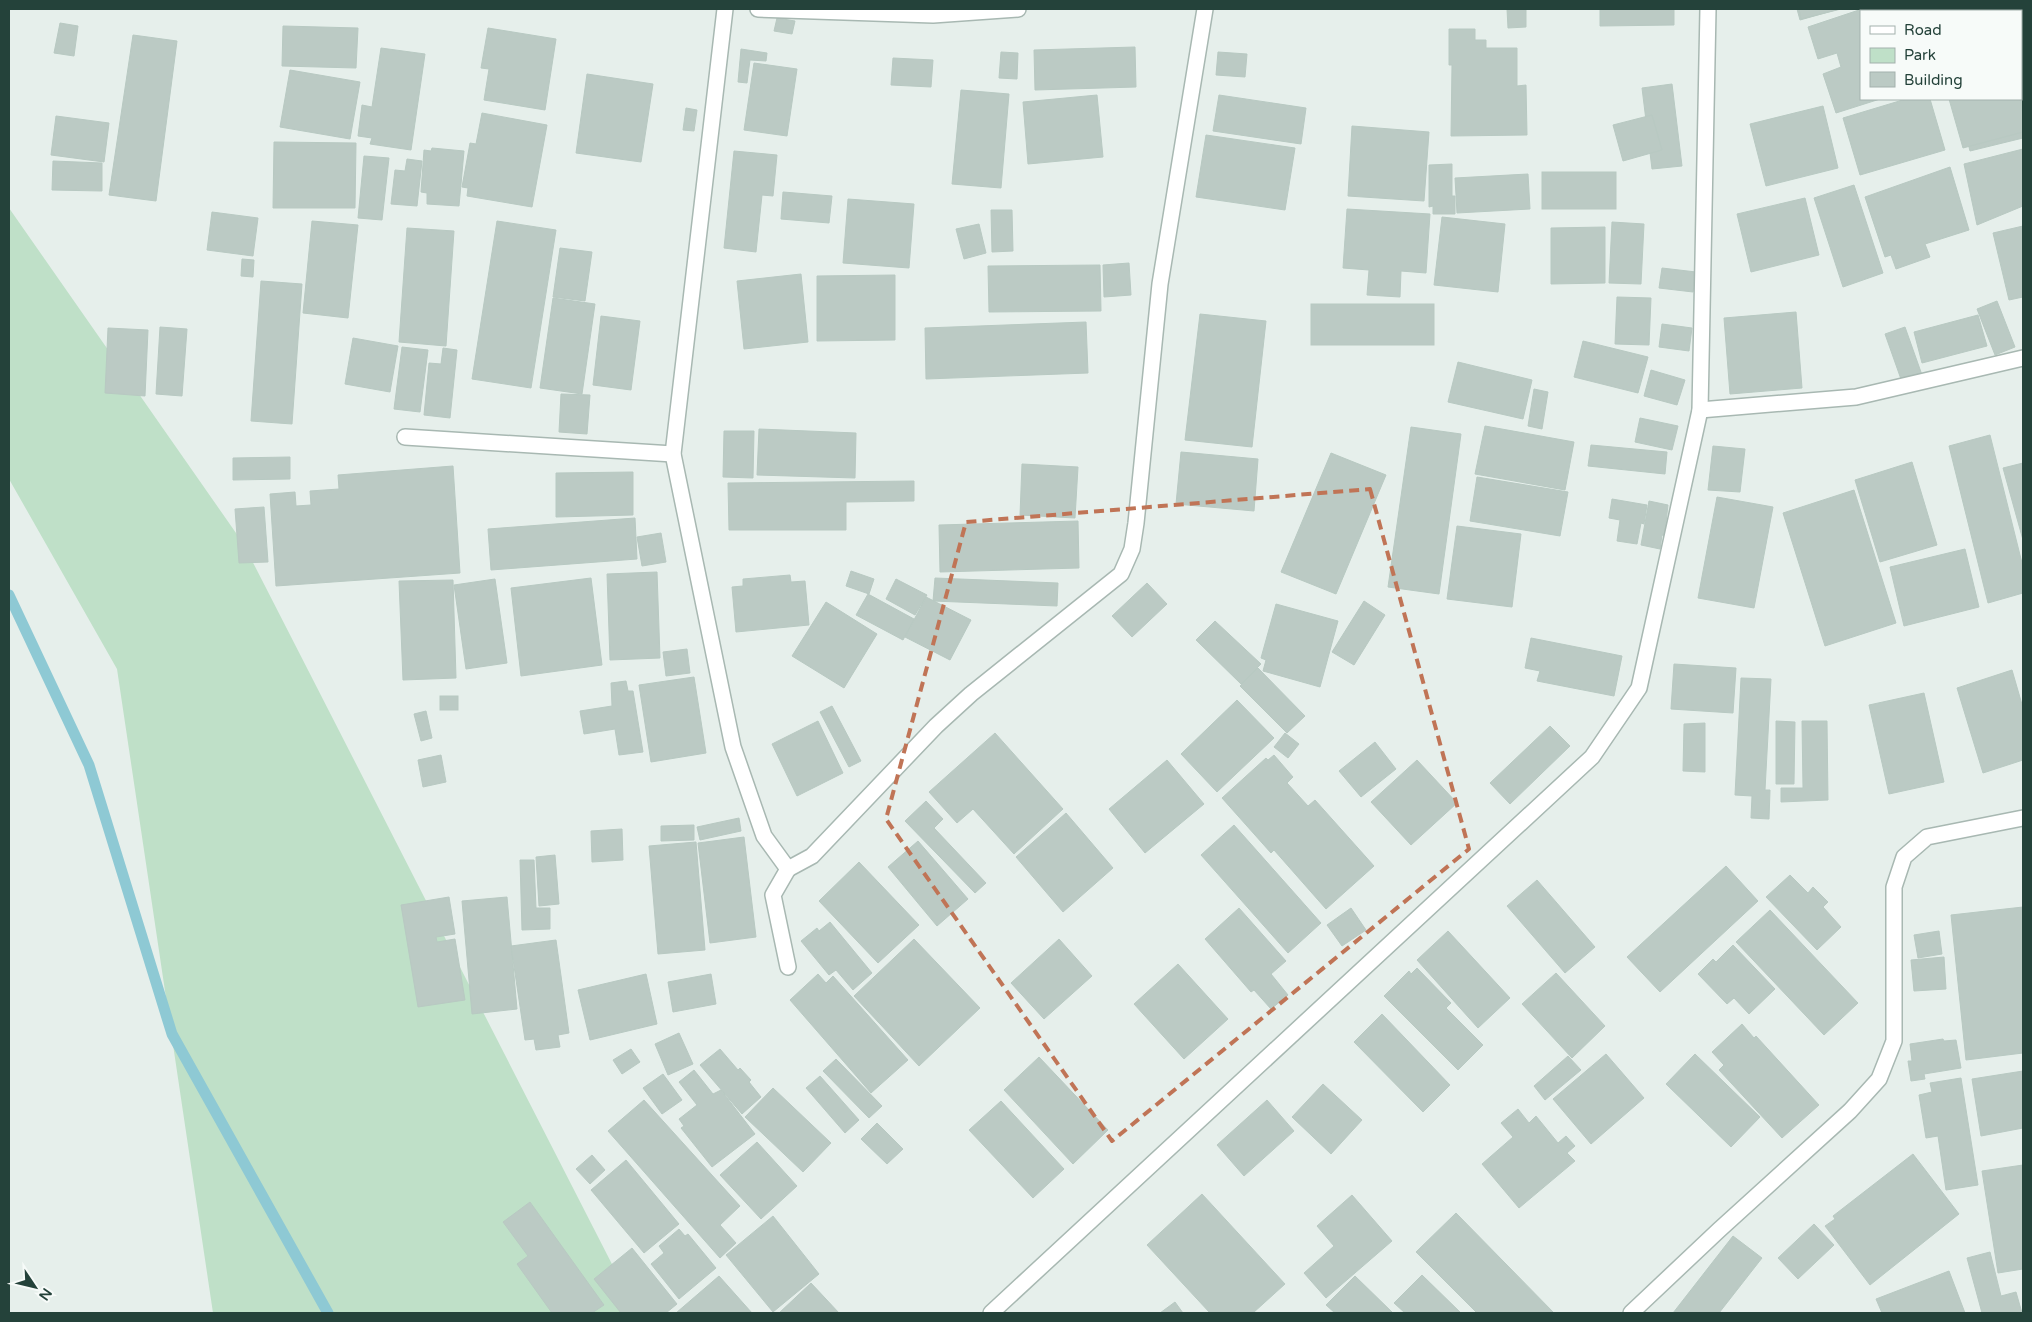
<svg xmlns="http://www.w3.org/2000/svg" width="2032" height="1322" font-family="'Varela Round',sans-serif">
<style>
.green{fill:#bfe0c8}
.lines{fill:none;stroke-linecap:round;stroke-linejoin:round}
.stream{stroke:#8ec9d4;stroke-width:11}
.building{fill:#bbcac4;stroke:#b8c9c2}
.street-casing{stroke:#a8b8b2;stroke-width:18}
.street{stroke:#fff;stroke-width:15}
.marked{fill:none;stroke:#c07456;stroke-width:4;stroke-dasharray:10 6;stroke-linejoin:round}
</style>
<rect width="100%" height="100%" fill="#e6efeb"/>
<!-- green -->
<path class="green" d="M9 208 243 543 637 1313H213L117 669 9 479Z"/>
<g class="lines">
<!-- stream -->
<path class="stream" d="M9 595 89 765 172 1034 328 1313"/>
</g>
<!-- building -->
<g class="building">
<path d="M1507 9H1526V27L1508 28Z"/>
<path d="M1600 9H1674V25L1600 26Z"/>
<path d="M1797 9H1839L1800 20Z"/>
<path d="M1799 9H1841L1801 19Z"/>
<path d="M1862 9H1882L1883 11H1861V99H1880L1836 113 1823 74 1841 67 1837 53 1818 59 1808 27Z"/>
<path d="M1916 9H1991L1992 11H1917Z"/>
<path d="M777 18 795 21 792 34 774 31Z"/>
<path d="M60 23 78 26 74 56 54 53Z"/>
<path d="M283 26 358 28 356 68 282 66Z"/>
<path d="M488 28 556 39 545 110 484 100 489 69 481 68Z"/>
<path d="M1449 29H1475V40H1486V48H1517V86L1526 85 1527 135 1451 136 1452 65H1449Z"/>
<path d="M133 35 177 41 156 201 109 195Z"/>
<path d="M1135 47 1136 87 1035 90 1034 50Z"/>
<path d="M381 48 425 54 411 150 370 144 372 138 358 136 362 105 372 107Z"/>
<path d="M741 49 767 53 766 61 750 60 747 83 738 82Z"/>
<path d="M1001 52 1018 53 1017 79 999 78Z"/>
<path d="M1218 52 1247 54 1245 77 1216 75Z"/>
<path d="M893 58 933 60 931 87 891 85Z"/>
<path d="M754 63 797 69 787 136 744 130Z"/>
<path d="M290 70 360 82 350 139 280 127Z"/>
<path d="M587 74 653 84 641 162 576 153Z"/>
<path d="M1672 84 1682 166 1652 169 1642 88Z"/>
<path d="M961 90 1009 94 1001 188 952 184Z"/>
<path d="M1097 95 1103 157 1028 164 1023 102Z"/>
<path d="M1219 95 1306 108 1301 144 1213 131Z"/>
<path d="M2021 97 2023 107V138L1970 151 1958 105 1982 99H2021Z"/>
<path d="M1906 99H1930L1945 150 1860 175 1843 118Z"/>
<path d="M1949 99H2020L2023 113V132L1963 148Z"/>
<path d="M1823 106 1838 168 1766 186 1750 124Z"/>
<path d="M686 108 697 110 694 131 683 130Z"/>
<path d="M482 113 547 125 532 207 467 196 468 188 462 187 470 143 476 144Z"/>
<path d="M1652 115 1662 150 1623 161 1613 125Z"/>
<path d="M56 116 109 123 104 162 51 155Z"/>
<path d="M1352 126 1429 132 1424 201 1348 196Z"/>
<path d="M1206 135 1295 148 1285 210 1196 197Z"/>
<path d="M274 142 356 143 355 208H273Z"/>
<path d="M432 148 464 151 459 206 427 204V193L421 192 424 150 431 151Z"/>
<path d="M2023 149V206L1977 225 1964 164Z"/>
<path d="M734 151 777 155 773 196 762 195 756 252 724 248Z"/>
<path d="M364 156 389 158 382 220 358 218Z"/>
<path d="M407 159 422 161 417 206 391 204 395 170 405 171Z"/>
<path d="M53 161 102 163V191L52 190Z"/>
<path d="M1452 164V196H1455V214H1433V206L1429 207V165Z"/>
<path d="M1950 167 1969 230 1925 244 1930 257 1896 269 1891 255 1885 257 1865 197Z"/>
<rect x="1542" y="172" width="74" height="37"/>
<path d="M1528 174 1530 209 1457 213 1455 178Z"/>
<path d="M1854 185 1883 273 1843 287 1814 198Z"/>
<path d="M783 192 832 196 829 223 781 219Z"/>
<path d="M1805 198 1819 255 1751 272 1737 214Z"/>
<path d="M848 199 914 204 909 268 843 263Z"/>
<path d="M1347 209 1430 214 1426 273 1401 271 1400 297 1367 295 1369 270 1343 268Z"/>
<path d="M991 210H1012L1013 251 992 252Z"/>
<path d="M212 212 258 218 253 256 207 250Z"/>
<path d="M1442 217 1505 224 1498 292 1434 285Z"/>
<path d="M312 221 358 225 348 318 303 313Z"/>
<path d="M497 221 556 230 531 388 472 379Z"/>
<path d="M1612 222 1644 224 1641 284 1609 283Z"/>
<path d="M979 224 986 253 964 259 956 229Z"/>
<path d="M2023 226V297L2009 300 1993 233Z"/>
<path d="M1605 227V283L1551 284V228Z"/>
<path d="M407 228 454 231 446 346 399 342Z"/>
<path d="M560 248 592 252 585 301 553 297Z"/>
<path d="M242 259 254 260 253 277 241 276Z"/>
<path d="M1129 263 1131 295 1104 297 1103 265Z"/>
<path d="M1100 265 1101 311 989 312 988 266Z"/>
<path d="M1662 268 1696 272 1693 292 1659 288Z"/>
<path d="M801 274 808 342 744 349 737 281Z"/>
<path d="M895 275V340L817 341V276Z"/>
<path d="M261 281 302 284 292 424 251 421Z"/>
<path d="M1617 297 1651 298 1649 345 1615 344Z"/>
<path d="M553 298 595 304 582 394 540 388Z"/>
<path d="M1997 301 2015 347 1995 355 1977 309Z"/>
<rect x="1311" y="304" width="123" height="41"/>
<path d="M1796 312 1802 388 1730 394 1724 318Z"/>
<path d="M1200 314 1266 321 1252 447 1185 440Z"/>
<path d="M1978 315 1987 346 1922 363 1914 332Z"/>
<path d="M601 316 640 321 631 390 593 385Z"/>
<path d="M1086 322 1088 373 926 379 925 328Z"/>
<path d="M1662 324 1692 328 1689 351 1659 347Z"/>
<path d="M160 327 187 329 182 396 156 394Z"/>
<path d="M1905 327 1922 375 1902 382 1885 334Z"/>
<path d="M108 328 148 330 145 396 105 393Z"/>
<path d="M353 338 398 346 390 392 345 384Z"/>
<path d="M1583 341 1648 357 1638 393 1574 377Z"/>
<path d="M402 347 428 350 420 412 394 409Z"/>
<path d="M443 348 457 350 450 418 424 415 429 363 441 364Z"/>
<path d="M1458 362 1532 380 1523 419 1448 402Z"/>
<path d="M1651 370 1685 380 1677 405 1644 396Z"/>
<path d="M1534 389 1548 392 1542 429 1528 426Z"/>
<path d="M561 394 590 395 587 434 559 432Z"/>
<path d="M1640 418 1678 426 1672 450 1635 442Z"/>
<path d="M1485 426 1574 442 1565 490 1475 474Z"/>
<path d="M1411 427 1461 434 1439 594 1388 587Z"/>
<path d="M759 429 856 433 855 478 757 475Z"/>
<path d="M724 431H754L753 478 723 477Z"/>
<path d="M1990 435 2023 567V593L1988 603 1949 446Z"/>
<path d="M1591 445 1667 452 1665 474 1588 466Z"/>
<path d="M1713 446 1745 449 1740 492 1708 490Z"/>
<path d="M1181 452 1258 459 1254 511 1176 504Z"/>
<path d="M1331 453 1386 475 1336 594 1281 572Z"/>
<path d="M290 457V479L233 480V458Z"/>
<path d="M1912 462 1937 545 1880 562 1855 480Z"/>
<path d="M2023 463V540L2003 468Z"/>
<path d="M1022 464 1078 467 1075 518 1020 515Z"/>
<path d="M453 466 460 573 276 586 270 494 295 492 296 506 311 505 310 491 339 489 338 475Z"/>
<path d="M633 472V515L556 517V473Z"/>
<path d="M1477 477 1568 492 1560 536 1470 521Z"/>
<path d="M914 481V501L846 502V530H729L728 483Z"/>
<path d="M1854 490 1896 623 1825 646 1783 513Z"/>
<path d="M1717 497 1773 507 1754 608 1698 598Z"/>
<path d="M1612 499 1647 505 1644 524 1641 523 1637 544 1617 541 1620 520 1609 518Z"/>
<path d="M1649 501 1668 505 1666 522 1674 523 1671 537 1662 535 1660 549 1641 545Z"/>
<path d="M264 507 268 562 239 563 235 509Z"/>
<path d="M635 518 637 559 491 570 488 529Z"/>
<path d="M1078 521 1079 568 940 572 939 525Z"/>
<path d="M1457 526 1521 534 1512 607 1447 599Z"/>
<path d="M661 533 666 562 642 566 637 537Z"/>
<path d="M1965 549 1979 607 1904 626 1890 567Z"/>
<path d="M851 571 874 579 869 594 846 586Z"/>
<path d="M657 572 660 658 610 660 607 574Z"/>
<path d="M790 575 791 582 805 581 809 625 736 632 732 587 743 586V579Z"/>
<path d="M591 578 602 665 521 676 511 588Z"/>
<path d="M935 578 1058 583 1057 606 933 601Z"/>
<path d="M495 579 507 663 466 669 454 585Z"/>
<path d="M896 579 927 595 915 615 886 599Z"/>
<path d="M453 580 456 678 403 680 399 581Z"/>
<path d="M1147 583 1167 604 1132 637 1112 616Z"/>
<path d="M868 594 914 619 903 640 856 615Z"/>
<path d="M926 597 971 620 950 660 905 637Z"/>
<path d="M1364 601 1385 615 1354 665 1332 652Z"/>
<path d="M826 602 877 634 844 688 792 656Z"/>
<path d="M1276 604 1338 621 1320 687 1263 671 1266 660 1261 658Z"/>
<path d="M1215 621 1261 664 1241 684 1196 640Z"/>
<path d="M1531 638 1622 656 1614 696 1537 681 1540 671 1525 668Z"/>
<path d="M687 649 690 673 666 676 663 652Z"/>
<path d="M1674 664 1736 668 1733 713 1671 709Z"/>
<path d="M1258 668 1305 716 1287 733 1240 686Z"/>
<path d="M2012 670 2023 708V760L1983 773 1957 688Z"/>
<path d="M694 677 706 753 651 762 639 685Z"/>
<path d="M1741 678 1771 679 1765 790H1770L1769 819 1751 818 1752 796 1735 795Z"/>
<path d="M626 681 628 691H633L643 752 619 755 615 729 584 734 580 711 612 706 611 683Z"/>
<path d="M1924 693 1944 782 1889 794 1869 705Z"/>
<rect x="440" y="696" width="18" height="14"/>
<path d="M1237 700 1274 738 1217 792 1181 754Z"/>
<path d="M832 706 861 761 849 767 820 712Z"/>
<path d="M426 711 432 738 421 741 414 714Z"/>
<path d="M818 721 843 773 797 796 772 744Z"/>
<path d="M1776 721 1795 722 1794 784H1776Z"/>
<path d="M1802 721H1827L1828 800 1781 802V788H1803Z"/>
<path d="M1705 723V772L1683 771 1684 724Z"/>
<path d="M1550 726 1570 746 1510 804 1490 783Z"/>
<path d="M995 733 1063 809 1014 854 973 809 957 823 929 792Z"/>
<path d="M1285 733 1299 744 1288 758 1274 747Z"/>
<path d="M1375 742 1396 769 1361 797 1339 771Z"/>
<path d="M441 755 446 782 423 787 418 760Z"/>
<path d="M1274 755 1293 777 1287 783 1308 806 1315 800 1374 866 1326 909 1274 850 1271 853 1222 798 1266 758 1268 760Z"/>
<path d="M1167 760 1204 804 1145 853 1109 809Z"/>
<path d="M1417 760 1457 803 1411 845 1371 802Z"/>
<path d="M926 801 943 819 934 828 986 883 975 893 905 821Z"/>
<path d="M1066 813 1113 868 1063 912 1016 857Z"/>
<path d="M739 818 741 831 700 840 697 827Z"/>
<path d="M694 825V840L661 841V826Z"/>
<path d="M1234 825 1321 923 1288 953 1201 855Z"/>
<path d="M622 829 623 860 592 862 591 831Z"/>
<path d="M744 837 756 937 710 943 698 843Z"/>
<path d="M918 841 968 899 937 926 888 867Z"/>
<path d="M696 842 705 950 658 954 649 846Z"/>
<path d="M555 855 559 904 539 906 536 857Z"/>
<path d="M520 860H534L536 908H550V929L522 930Z"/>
<path d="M859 862 919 925 878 963 819 901Z"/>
<path d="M1726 866 1758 901 1660 992 1627 957Z"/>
<path d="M1790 875 1808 893 1813 887 1828 902 1823 907 1841 927 1817 950 1766 897Z"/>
<path d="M1537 880 1595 947 1565 973 1507 906Z"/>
<path d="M449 897 455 934 436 937 437 942 455 939 465 1000 418 1007 401 905Z"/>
<path d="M507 897 517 1009 472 1014 462 901Z"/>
<path d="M2023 907V1053L1966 1060 1951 915Z"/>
<path d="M1239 908 1286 961 1271 974 1288 995 1271 1009 1254 990 1251 992 1205 939Z"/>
<path d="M1351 908 1366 930 1342 946 1327 925Z"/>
<path d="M1770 910 1858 1003 1824 1035 1736 942Z"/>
<path d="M830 922 872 973 853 990 836 970 829 975 801 941 817 928 819 931Z"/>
<path d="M1448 931 1510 998 1478 1028 1417 960Z"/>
<path d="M1939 931 1942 954 1918 958 1914 935Z"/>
<path d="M914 939 980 1008 919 1066 854 996Z"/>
<path d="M1059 939 1092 976 1044 1019 1011 983Z"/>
<path d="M556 940 569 1033 558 1035 560 1047 536 1050 534 1039 525 1040 511 946Z"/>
<path d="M1733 945 1775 989 1749 1014 1734 998 1727 1004 1698 974 1713 959 1716 962Z"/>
<path d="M1944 957 1946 989 1914 991 1911 960Z"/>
<path d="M1178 964 1228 1019 1184 1059 1134 1004Z"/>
<path d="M1417 968 1451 1003 1446 1008 1483 1045 1458 1070 1384 996 1409 971 1411 974Z"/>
<path d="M1556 973 1605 1026 1572 1058 1522 1004Z"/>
<path d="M646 974 657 1024 590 1040 578 990Z"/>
<path d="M711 974 716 1004 673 1012 668 982Z"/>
<path d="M818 974 826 983 833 976 908 1060 871 1093 790 1000Z"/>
<path d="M1382 1014 1450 1085 1423 1112 1354 1042Z"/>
<path d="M1742 1024 1754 1038 1756 1036 1819 1105 1782 1138 1719 1070 1724 1065 1712 1052Z"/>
<path d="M679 1033 693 1064 668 1075 655 1044Z"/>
<path d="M1943 1039 1944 1041 1956 1040 1961 1068 1924 1074 1925 1079 1911 1081 1908 1061H1912L1910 1044Z"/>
<path d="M631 1049 640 1062 622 1074 613 1060Z"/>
<path d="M720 1049 738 1070 740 1068 751 1080 749 1082 761 1097 742 1114 700 1065Z"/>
<path d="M1606 1054 1644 1098 1591 1144 1553 1099Z"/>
<path d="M1695 1054 1760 1117 1731 1147 1666 1084Z"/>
<path d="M1568 1056 1581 1070 1545 1100 1534 1086Z"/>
<path d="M1039 1057 1108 1130 1073 1164 1004 1090Z"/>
<path d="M836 1059 882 1106 869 1118 823 1071Z"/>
<path d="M694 1070 713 1094 721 1090 755 1134 712 1167 681 1128 684 1126 679 1119 697 1105 679 1082Z"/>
<path d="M2023 1071V1128L1981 1136 1972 1079Z"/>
<path d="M663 1074 682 1100 662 1114 643 1088Z"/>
<path d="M820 1076 859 1120 845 1133 806 1088Z"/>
<path d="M1961 1078 1978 1185 1946 1190 1938 1136 1926 1138 1919 1095 1932 1092 1930 1083Z"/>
<path d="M1323 1084 1362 1120 1331 1154 1292 1117Z"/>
<path d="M773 1088 831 1143 803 1172 745 1117Z"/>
<path d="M644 1100 740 1206 720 1225 736 1243 720 1258 608 1131Z"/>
<path d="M1267 1100 1294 1131 1244 1176 1217 1145Z"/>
<path d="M1001 1101 1064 1169 1033 1198 969 1130Z"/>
<path d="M1518 1109 1529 1123 1536 1116 1558 1143 1566 1136 1575 1146 1567 1153 1575 1161 1519 1208 1482 1164 1513 1137 1501 1123Z"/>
<path d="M877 1123 903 1149 887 1164 861 1139Z"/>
<path d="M757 1142 797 1186 761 1219 720 1175Z"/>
<path d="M1913 1154 1959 1214 1870 1285 1825 1226 1835 1219 1833 1216Z"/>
<path d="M592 1155 605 1170 590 1184 576 1169Z"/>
<path d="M626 1160 679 1224 644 1253 591 1190Z"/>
<path d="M2023 1165V1269L1998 1273 1982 1171Z"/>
<path d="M1202 1194 1285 1284 1253 1313H1210L1147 1245Z"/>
<path d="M1352 1195 1392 1241 1326 1298 1304 1273 1334 1246 1317 1226Z"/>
<path d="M530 1202 604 1305 592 1313H552L517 1264 528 1256 503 1222Z"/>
<path d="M1456 1213 1554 1313H1477L1416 1252Z"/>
<path d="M773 1216 819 1274 773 1312 726 1255Z"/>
<path d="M1814 1224 1834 1245 1798 1279 1778 1258Z"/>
<path d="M679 1229 685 1236 688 1234 716 1268 679 1299 651 1264 664 1253 659 1246Z"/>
<path d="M1733 1236 1762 1258 1719 1313H1673Z"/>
<path d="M632 1248 677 1304 666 1313H621L594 1279Z"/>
<path d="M1990 1252 2001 1296 2016 1292 2022 1313H1982L1967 1258Z"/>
<path d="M1949 1271 1965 1313H1882L1876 1299Z"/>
<path d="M1422 1275 1461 1313H1405L1394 1303Z"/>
<path d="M719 1276 752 1313H676Z"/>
<path d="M1355 1276 1393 1313H1335L1326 1305Z"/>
<path d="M811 1283 839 1313H779Z"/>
<path d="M1175 1302 1183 1313H1160Z"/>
</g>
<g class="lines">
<defs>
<g id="street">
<path d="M725 9 673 454 733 747 764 836 788 869 773 895 788 967"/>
<path d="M758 9 933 15 1018 9"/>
<path d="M1700 410 1856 397 2023 358"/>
<path d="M405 437 673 454"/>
<path d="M788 869 812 856 936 726 971 694 1121 574 1132 549 1136 523 1160 284 1205 9"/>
<path d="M991 1313 1592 757 1639 688 1700 410 1708 9"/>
<path d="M1631 1313 1719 1230 1850 1111 1879 1079 1894 1041V887L1904 857 1927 837 2023 818"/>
</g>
</defs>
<!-- street casing -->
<use href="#street" class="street-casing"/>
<!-- street -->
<use href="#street" class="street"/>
</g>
<!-- marked area -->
<path class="marked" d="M1370 489 1469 849 1112 1141 886 819 966 522Z"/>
<!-- border -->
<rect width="2032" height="1322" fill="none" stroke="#24423a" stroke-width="20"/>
<!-- legend -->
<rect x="1860" y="10" width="162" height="90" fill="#f7fbf9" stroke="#a3b1ad"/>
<rect x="1870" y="26" width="25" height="8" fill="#ffffff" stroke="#a3b1ad"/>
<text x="1904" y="35" font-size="15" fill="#24423a">Road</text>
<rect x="1870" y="48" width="25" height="15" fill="#bfe0c8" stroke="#a3b1ad"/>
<text x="1904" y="60" font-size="15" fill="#24423a">Park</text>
<rect x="1870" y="72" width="25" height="15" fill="#bbcac4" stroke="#a3b1ad"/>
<text x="1904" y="85" font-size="15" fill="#24423a">Building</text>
<!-- north arrow -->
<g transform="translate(35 1287) rotate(125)" stroke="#f7fbf9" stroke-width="4" paint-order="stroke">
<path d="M0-4L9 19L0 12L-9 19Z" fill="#24423a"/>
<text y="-8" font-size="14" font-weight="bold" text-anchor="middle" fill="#24423a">N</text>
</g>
</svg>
